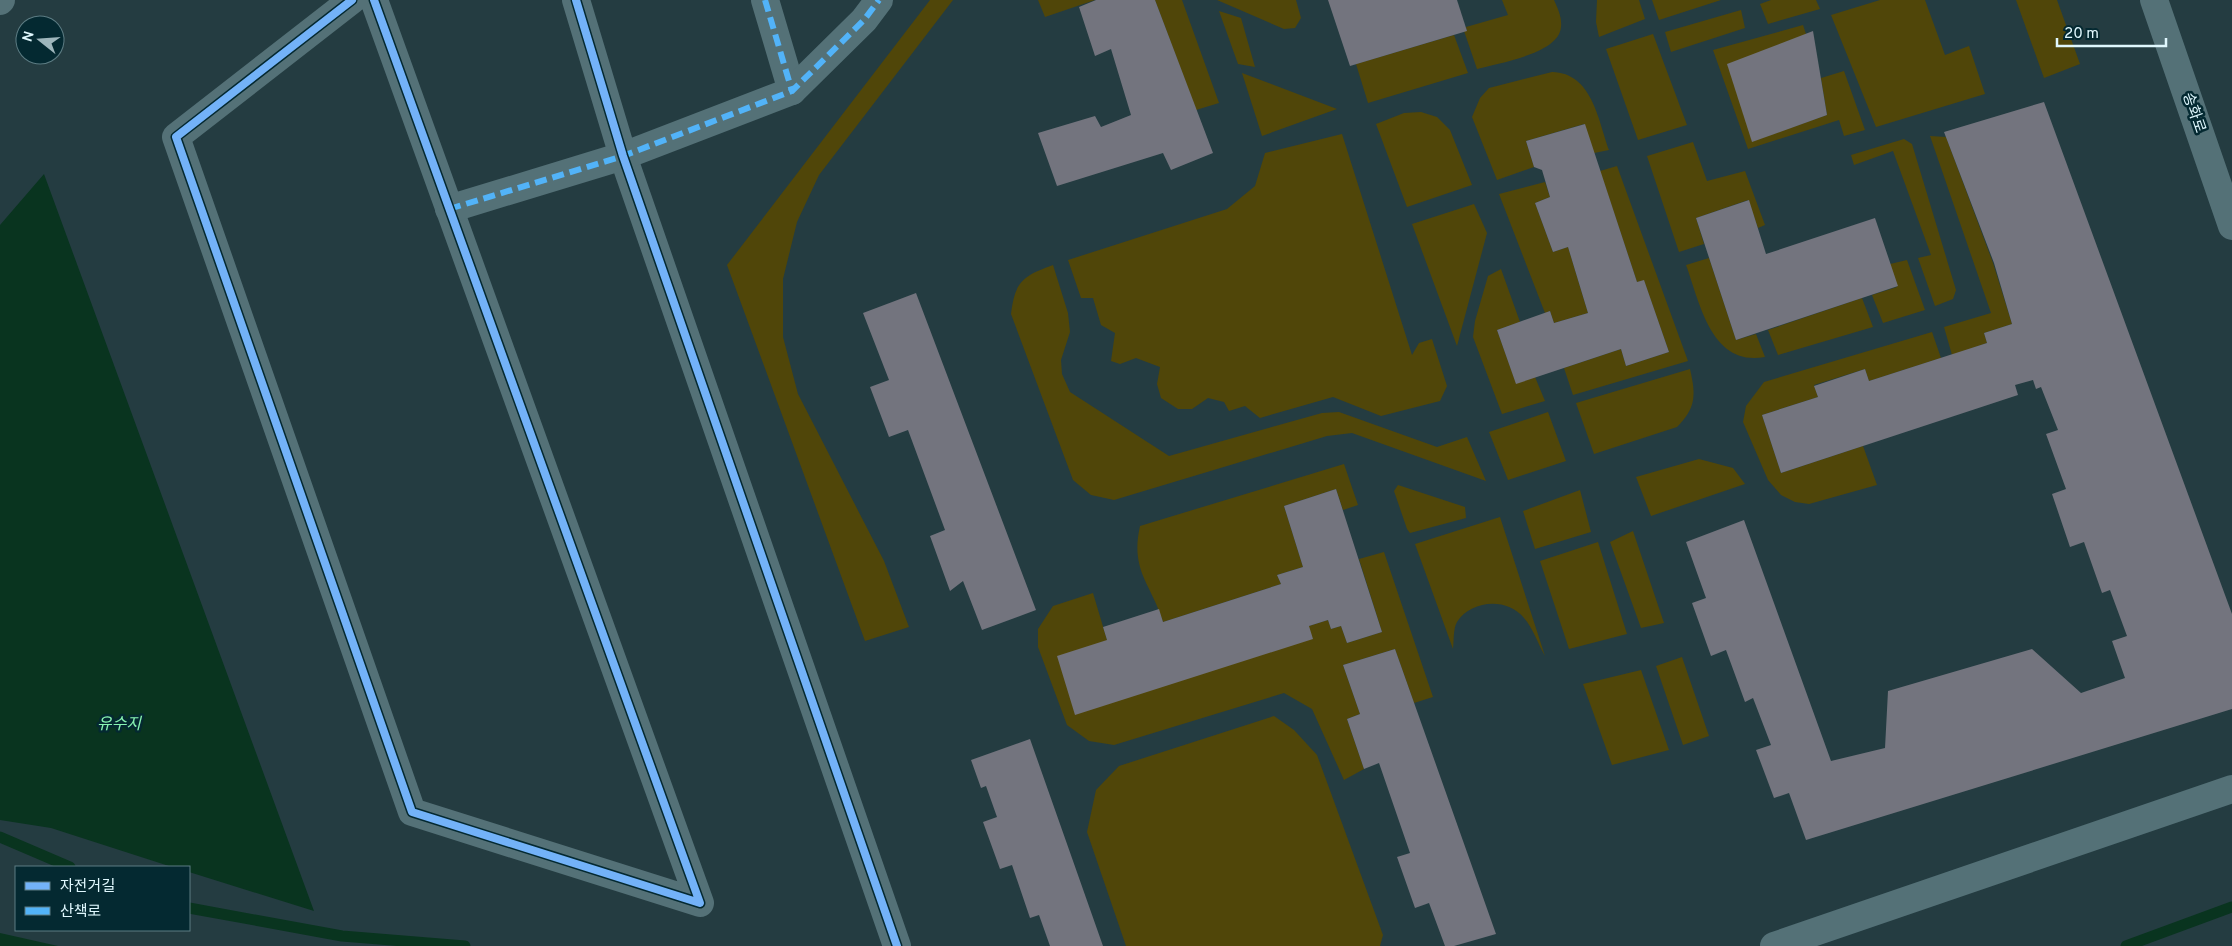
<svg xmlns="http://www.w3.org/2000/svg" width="2232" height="946" font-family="Overpass,'Noto Sans KR',sans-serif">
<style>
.green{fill:#504609}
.water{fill:#09341f}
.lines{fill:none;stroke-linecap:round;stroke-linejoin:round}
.stream{stroke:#09341f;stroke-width:11}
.building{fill:#73747e}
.minor{stroke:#547177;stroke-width:28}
.tertiary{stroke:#547177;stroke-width:28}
.quiet{stroke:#52b3f8;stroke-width:6;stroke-dasharray:12 6;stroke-linecap:butt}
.cycleway-casing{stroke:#042931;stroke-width:11}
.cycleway{stroke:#73b2f8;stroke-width:8}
.labels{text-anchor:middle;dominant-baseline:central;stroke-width:5;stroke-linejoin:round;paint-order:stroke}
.street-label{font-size:15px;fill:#e0f8fe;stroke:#042931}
.water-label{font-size:16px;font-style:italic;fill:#89f4b2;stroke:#042931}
</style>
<rect width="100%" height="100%" fill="#243c41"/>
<!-- green -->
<g class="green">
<path d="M930 0H953L819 175 797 222 783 279V337L798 394 884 561 909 627 865 641 727 265Z"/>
<path d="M1038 0H1095L1045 17Z"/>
<path d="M1155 0H1182L1219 103 1196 110Z"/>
<path d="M1217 0H1296L1301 18 1295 28 1284 29Z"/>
<path d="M1502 0H1554C1558 9 1562 17 1561 27 1559 54 1498 63 1477 69L1464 31H1467L1466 27 1508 15Z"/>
<path d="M1597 0H1639L1645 19 1599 37 1596 22Z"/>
<path d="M1652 0H1721L1659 20Z"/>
<path d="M1771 0H1816L1820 9 1768 24 1760 4Z"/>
<path d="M1880 0H1925L1945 55 1969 46 1985 94 1876 127 1831 15Z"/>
<path d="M2016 0H2057L2080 64 2044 78Z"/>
<path d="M1741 10 1745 28 1671 52 1665 32Z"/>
<path d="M1219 11 1241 18 1255 67 1238 64Z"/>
<path d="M1803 25 1806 34 1753 141 1827 115 1821 78 1844 71 1865 130 1844 136 1839 120 1748 149 1713 50Z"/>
<path d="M1653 34 1687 125 1638 140 1606 49Z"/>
<path d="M1454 35 1468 73 1368 103 1356 64Z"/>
<path d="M1552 72C1592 73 1598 119 1609 150L1594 153 1584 124 1526 141 1534 167 1497 180 1472 117 1480 98 1489 88Z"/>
<path d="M1242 73 1337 109 1262 136Z"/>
<path d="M1421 112 1437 117 1450 130 1472 185 1407 207 1376 124 1404 113Z"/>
<path d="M1342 134 1412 355 1419 343 1432 339 1447 386 1440 401 1381 416 1333 397 1260 418 1245 406 1229 411 1224 402 1208 398 1192 409H1178L1161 398 1157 384 1160 367 1136 358 1120 364 1111 361 1115 333 1101 325 1093 298H1081L1068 260 1227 209 1255 186 1265 153Z"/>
<path d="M1930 136 1946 137 1993 263 2012 324 1984 333 1987 343 1952 355 1944 327 1991 313Z"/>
<path d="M1904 139 1912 144 1956 290 1953 299 1935 306 1918 258 1931 255 1893 151 1854 165 1851 155Z"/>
<path d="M1693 142 1707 181 1745 171 1765 225 1758 228 1748 200 1696 218 1704 244 1679 252 1647 156Z"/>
<path d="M1617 166 1688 361 1573 395 1564 368 1621 349 1626 366 1669 352 1644 281 1637 282 1600 171Z"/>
<path d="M1545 182 1550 197 1535 203 1553 252 1568 247 1588 313 1554 323 1550 311 1545 313 1499 194Z"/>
<path d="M1474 204 1487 233 1457 346 1412 224Z"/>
<path d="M1709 258 1736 340 1756 334 1765 357C1711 367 1700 303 1686 265Z"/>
<path d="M1907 260 1925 310 1883 323 1872 295 1897 287 1890 264Z"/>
<path d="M1053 265 1068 313 1070 332 1061 360 1062 374 1070 392 1169 456 1322 413 1339 412 1437 447 1467 437 1486 481 1352 433 1327 436 1114 500 1091 495 1073 480 1011 314C1015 281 1023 276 1053 265Z"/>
<path d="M1501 269 1520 322 1497 330 1516 383 1535 377 1545 401 1502 414 1473 337 1475 321 1488 276Z"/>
<path d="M1862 298 1873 327 1778 355 1768 330Z"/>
<path d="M1932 332 1941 358 1869 381 1865 369 1814 385 1818 397 1762 415 1781 473 1863 446 1877 485 1809 504 1795 502 1781 495 1768 480 1743 422 1746 406 1764 382Z"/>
<path d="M1690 369C1696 395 1696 408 1677 427L1594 454 1576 403Z"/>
<path d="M1548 412 1566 461 1508 480 1489 432Z"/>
<path d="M1699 459 1733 468 1745 484 1651 516 1636 477Z"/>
<path d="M1344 464 1358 505 1343 510 1336 489 1284 506 1303 567 1277 575 1281 584 1163 622C1151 583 1130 571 1140 526Z"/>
<path d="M1398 485 1465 507 1466 518 1410 533 1407 529 1394 491Z"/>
<path d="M1580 490 1591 532 1535 549 1523 511Z"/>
<path d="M1500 517 1545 656C1538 644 1533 628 1524 618 1507 597 1471 600 1457 622 1453 629 1454 641 1453 649L1415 544Z"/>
<path d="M1633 531 1664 623 1641 628 1610 542Z"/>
<path d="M1598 542 1627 634 1569 649 1540 561Z"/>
<path d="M1384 552 1433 697 1414 703 1395 649 1343 665 1360 714 1347 719 1364 769 1344 780 1312 709 1284 693 1114 745 1089 741 1067 725 1038 647V629L1053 606 1093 593 1107 640 1309 626 1328 620 1331 629 1341 626 1347 643 1382 632 1359 559Z"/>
<path d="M1682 657 1709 736 1683 745 1656 666Z"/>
<path d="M1641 670 1669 750 1612 765 1583 684Z"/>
<path d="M1274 716 1294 730 1317 755 1383 935 1380 946H1126L1087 832 1096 790 1119 766Z"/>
</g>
<!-- water -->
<g class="water">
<path d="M44 174 314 911 189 872V867H172L51 828 0 820V225Z"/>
<path d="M0 933 58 946H0Z"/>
</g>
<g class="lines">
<!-- stream -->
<g class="stream">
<path d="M0 837 70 867"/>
<path d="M189 908 342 936 465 946"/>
<path d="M2126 946 2232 907"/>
</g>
</g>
<!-- building -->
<g class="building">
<path d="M1096 0H1155L1213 153 1171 170 1163 153 1057 186 1038 133 1095 116 1101 127 1131 115 1111 49 1095 56 1079 7Z"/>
<path d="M1328 0H1457L1467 31 1350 66Z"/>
<path d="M1813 31 1827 115 1752 142 1727 64Z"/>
<path d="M2044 102 2232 614V709L1806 840 1789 793 1774 798 1756 750 1771 745 1753 698 1745 702 1726 650 1711 656 1692 603 1706 598 1686 542 1744 520 1831 761 1885 748 1888 691 2032 649 2081 693 2125 678 2112 641 2127 636 2110 590 2102 593 2084 542 2070 547 2052 494 2066 489 2046 434 2058 430 2041 387 2036 389 2033 380 2015 385 2018 395 1781 473 1762 415 1818 397 1814 386 1865 369 1869 381 1987 343 1984 333 2012 324 1994 263 1944 132Z"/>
<path d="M1585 124 1637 282 1644 280 1669 352 1626 366 1621 349 1516 384 1497 330 1550 311 1554 323 1588 313 1568 247 1553 252 1535 203 1550 197 1542 170 1534 167 1526 141Z"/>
<path d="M1749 200 1766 254 1875 218 1898 286 1736 340 1696 218Z"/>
<path d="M916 293 1036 610 982 630 963 581 950 591 930 536 945 530 908 430 889 437 870 387 889 380 863 313Z"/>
<path d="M1336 489 1382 632 1347 643 1341 626 1331 629 1328 620 1309 626 1313 639 1075 715 1057 656 1107 640 1103 627 1159 609 1163 622 1281 584 1277 575 1303 567 1284 506Z"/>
<path d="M1395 649 1496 934 1454 946H1445L1429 903 1415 908 1397 857 1410 853 1379 763 1364 769 1347 719 1360 714 1343 665Z"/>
<path d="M1030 739 1103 946H1050L1039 915 1030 918 1012 865 1000 869 983 822 997 817 986 786 981 788 971 760Z"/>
</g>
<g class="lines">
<!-- minor -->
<g class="minor">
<path d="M352 0 176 137 412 812 700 903 374 0"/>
<path d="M576 0 623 156 897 946"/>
<path d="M765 0 792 91"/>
<path d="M449 209 623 156 792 91 864 20 879 0"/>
<path d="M1774 946 2232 789"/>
</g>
<!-- tertiary -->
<g class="tertiary">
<path d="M2154 0 2232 226"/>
<path d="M0 1 1 0"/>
</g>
<!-- quiet -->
<g class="quiet">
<path d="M765 0 792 91"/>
<path d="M449 209 623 156 792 91 864 20 879 0"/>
</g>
<defs>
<g id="cycleway">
<path d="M352 0 176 137 412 812 700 903 374 0"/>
<path d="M576 0 623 156 897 946"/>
</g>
</defs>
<!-- cycleway casing -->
<use href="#cycleway" class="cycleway-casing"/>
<!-- cycleway -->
<use href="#cycleway" class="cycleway"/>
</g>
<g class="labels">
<!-- street labels -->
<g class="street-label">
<text transform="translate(2193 113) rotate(71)">송화로</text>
</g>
<!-- water labels -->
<g class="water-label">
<text x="119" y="725">유수지</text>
</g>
</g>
<!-- legend -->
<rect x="15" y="866" width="175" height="65" fill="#042931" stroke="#5c7c83"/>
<rect x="25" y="882" width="25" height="8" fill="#73b2f8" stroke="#5c7c83"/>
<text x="60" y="891" font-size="15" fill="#e0f8fe">자전거길</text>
<rect x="25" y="907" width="25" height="8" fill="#52b3f8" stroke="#5c7c83"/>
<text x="60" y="916" font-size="15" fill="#e0f8fe">산책로</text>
<!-- north arrow -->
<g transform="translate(40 40) rotate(287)"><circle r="24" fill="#042931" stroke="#5c7c83"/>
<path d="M0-4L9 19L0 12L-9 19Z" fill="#9eb6bc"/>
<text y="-8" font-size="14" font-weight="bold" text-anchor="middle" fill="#e0f8fe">N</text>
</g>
<!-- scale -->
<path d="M2057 38v8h109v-8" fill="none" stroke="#e0f8fe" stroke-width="2.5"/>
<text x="2064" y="38" font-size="15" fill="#e0f8fe" stroke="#042931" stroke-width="4" paint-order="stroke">20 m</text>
</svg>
